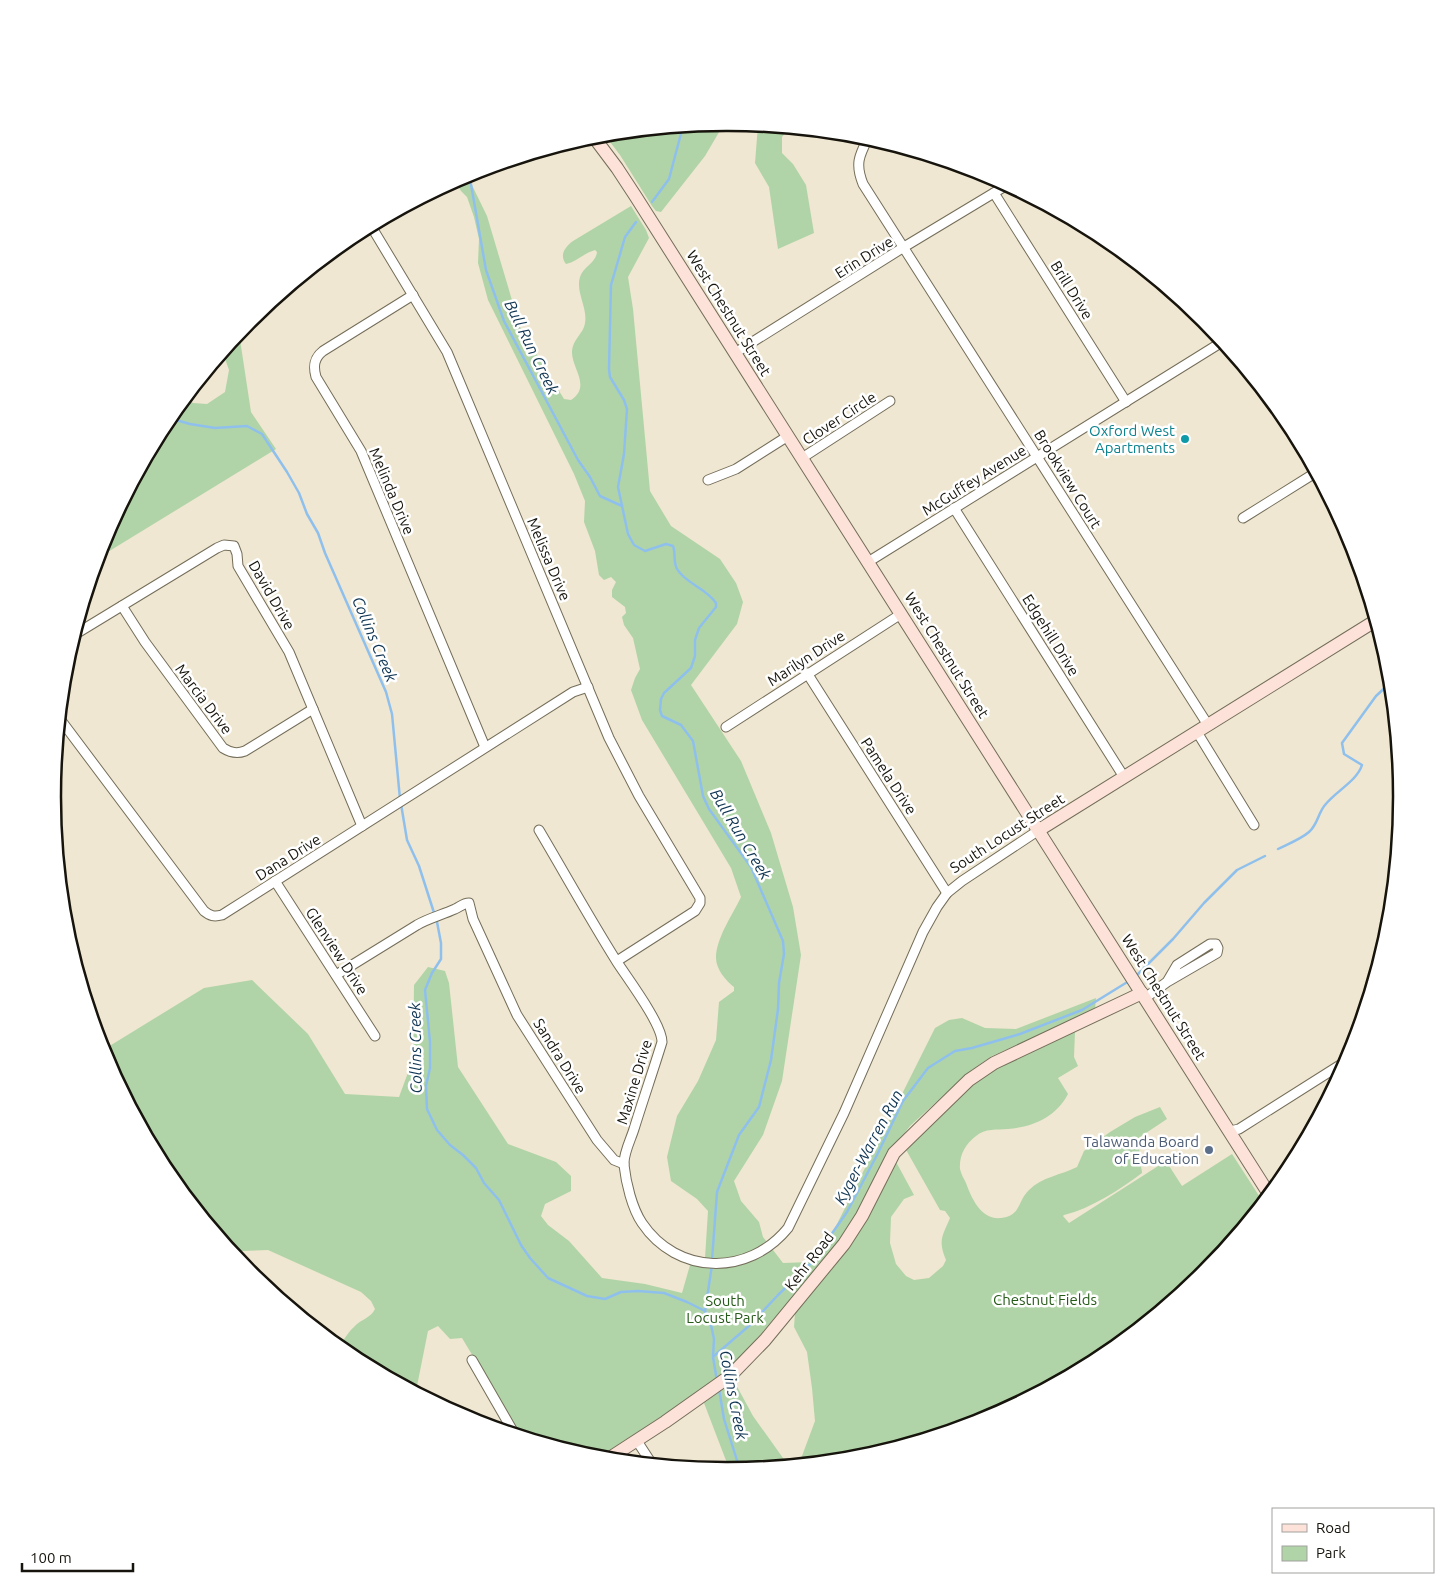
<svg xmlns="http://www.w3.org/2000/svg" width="1454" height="1593" font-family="Ubuntu,sans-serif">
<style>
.green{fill:#b0d4a7}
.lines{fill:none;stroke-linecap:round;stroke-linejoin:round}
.stream{stroke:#8fc0ed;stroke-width:2.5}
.street-casing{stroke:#746d59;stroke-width:11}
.secondary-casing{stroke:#746d59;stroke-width:14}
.street{stroke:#fff;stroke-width:9}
.secondary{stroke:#fde2d9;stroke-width:12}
.culture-dot{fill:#0f9aa8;stroke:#fff;stroke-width:2}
.service-dot{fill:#5c6f8a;stroke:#fff;stroke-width:2}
.labels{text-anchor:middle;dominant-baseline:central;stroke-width:5;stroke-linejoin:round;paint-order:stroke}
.street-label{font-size:15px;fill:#16140c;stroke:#fff}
.culture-label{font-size:15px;fill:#0d838f;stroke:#fff;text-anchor:end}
.service-label{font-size:15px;fill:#4e5e75;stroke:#fff;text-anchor:end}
.park-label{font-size:15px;fill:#265a18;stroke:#fff}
.water-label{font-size:16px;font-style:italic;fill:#103553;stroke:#fff}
.rim{fill:none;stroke:#16140c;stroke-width:2.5}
</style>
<rect width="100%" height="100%" fill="#efe7d1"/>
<!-- green -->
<g class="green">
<path d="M725 122 705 156 661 212 656 211 652 206 620 155 604 134 653 129 656 130 658 129Z"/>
<path d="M758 125 789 128 782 137V153L793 164 806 185 814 233 778 249 769 187 755 163Z"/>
<path d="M467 175 487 216 520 327 564 399 571 400C592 386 571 368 572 351 573 340 581 335 584 327 590 310 575 293 580 277 583 267 596 263 597 252L595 250C584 253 576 262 566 264 559 255 565 247 573 241L631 206 646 230 649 238 628 277 633 309 650 491 671 526 720 559 736 583 743 602 737 624 691 685 741 761 771 833 793 907 801 955 782 1081 763 1135 734 1181 741 1201 759 1222 763 1237 783 1263 812 1262 832 1234 935 1028 949 1020 962 1018 985 1028 1016 1029 1096 998 1095 1010 992 1056 969 1072 910 1126 886 1157 843 1238 743 1355 724 1374 689 1399 597 1458 521 1436 462 1338 450 1339 438 1326 428 1331 416 1391 352 1357 339 1346C344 1340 348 1332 354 1327 361 1319 371 1318 375 1309L371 1301 361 1292 268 1250 241 1251 230 1249 166 1171 103 1050 204 988 252 980 308 1034 345 1094 399 1097 413 1059 414 985 428 967 445 971 449 983 458 1067 508 1144 556 1162 571 1176V1191L545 1204 541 1216 548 1225 569 1241 602 1278 645 1284 682 1293 690 1265 708 1268 709 1258H705L708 1211 697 1199 671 1181 667 1157 677 1116 698 1081 716 1040 719 1002 734 991V987C726 981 716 969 716 958 716 938 733 914 741 897L731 868 642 720 631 690 635 678 640 669 633 638 624 625 622 617 626 613 625 607 612 597V590L616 582 611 577 604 580 599 575 595 551 584 522 585 501 574 474 488 300 478 263 479 239 474 217 467 197 461 191 455 181Z"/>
<path d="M239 333 251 412 276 449 98 558 104 538 166 422 185 398 193 403 207 404 225 392 229 370 223 353Z"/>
<path d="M1075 1031 1074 1057 1078 1066 1058 1078 1068 1094C1056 1117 1033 1127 1008 1129 997 1130 985 1128 976 1136 965 1144 959 1156 960 1169 961 1174 964 1179 966 1183 972 1199 981 1220 1001 1218 1021 1216 1018 1200 1029 1190 1042 1177 1061 1175 1077 1167L1084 1151 1110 1132 1135 1117 1160 1107 1167 1119 1134 1141C1140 1148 1140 1152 1140 1161 1140 1165 1142 1169 1142 1173 1119 1190 1092 1208 1064 1215L1063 1216 1069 1223 1166 1161 1182 1186 1232 1154 1263 1202 1204 1274 1101 1357 985 1420 858 1458 799 1464 815 1421 812 1388 807 1352 794 1327 795 1313 845 1250 895 1160 914 1195 904 1199 891 1217 890 1243 896 1264 906 1276 914 1280 929 1278 943 1266 946 1260C938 1240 942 1237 950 1218L945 1211 940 1210 905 1148 985 1073Z"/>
<path d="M734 1381 753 1416 788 1465 730 1471 704 1403Z"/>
</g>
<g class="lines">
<!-- stream -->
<g class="stream">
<path d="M469 173 486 270 504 321 578 460 590 477 600 496 622 506"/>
<path d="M652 202 669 179 683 126"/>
<path d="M636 222 625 237 611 285 609 369 610 377 624 400 627 409 624 454 618 487 628 534 634 545 645 551 666 544 673 546C676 554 673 562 677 569 686 584 706 588 716 603V607L699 628 695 640V656L691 668 664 693 661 699 660 710 662 716 681 725 693 741 703 796 709 809 751 867 783 941 784 954 779 983 778 1009 771 1060 759 1107 739 1135 717 1192 712 1260"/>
<path d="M169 418 190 424 215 428 247 426 262 434 287 472 299 493 307 514 318 533 325 553 386 692 392 714 400 799"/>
<path d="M401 804 407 840 419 866 437 922 441 943V959L432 973 425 990 430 1042V1068L426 1086 427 1109 437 1130 450 1145 463 1155 476 1168 484 1183 499 1200 521 1245 530 1258 548 1278 587 1296 605 1299 621 1292 638 1291 664 1293 687 1302 705 1311 711 1325 714 1339 713 1357 717 1381"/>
<path d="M1278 849C1288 844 1301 839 1309 832 1318 824 1318 813 1325 805 1336 791 1357 781 1362 765L1344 754 1342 743 1376 696 1390 683"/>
<path d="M1136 976 1173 939 1204 903 1237 870 1265 856"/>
<path d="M705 1311 712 1265"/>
<path d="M714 1356 750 1325 778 1295 812 1262 847 1212 877 1155 903 1101 928 1068 955 1051 972 1048 1020 1034 1082 1010 1129 981"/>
<path d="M719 1389 724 1419 740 1470"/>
</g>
<defs>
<g id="street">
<path d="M868 138C859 156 855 164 863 184L1208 725"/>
<path d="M994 193 1126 402"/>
<path d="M371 226 447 352 609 738 639 796 700 898V903L695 911 617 961"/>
<path d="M413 295 323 351C314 358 313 366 316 377L361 451 485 747"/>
<path d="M735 353 904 247 1007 185"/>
<path d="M802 458 890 401"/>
<path d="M708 480 736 469 788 436"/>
<path d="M954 508 1124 777"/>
<path d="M1243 518 1315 473"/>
<path d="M868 562 1222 342"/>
<path d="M122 606 145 642 223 748C231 753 237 754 245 751L313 709"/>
<path d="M74 635 217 548 224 545 234 546 237 554 238 566 289 652 362 826"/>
<path d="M807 673 947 893"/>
<path d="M60 719 204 911C210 916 214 917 222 915L573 692 588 687"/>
<path d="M726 727 901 614"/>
<path d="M1197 732 1254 825"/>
<path d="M539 830C565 874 590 919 617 962 628 979 662 1024 662 1042 653 1071 643 1100 634 1129 631 1139 623 1154 624 1165 626 1183 632 1208 642 1223 677 1275 748 1277 788 1228L844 1113 923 932 937 907 947 893 962 881 1039 830"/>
<path d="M275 881 375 1036"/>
<path d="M336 975 417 925C429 918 442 915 455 909 460 907 463 903 469 903L473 919 517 1015 597 1140 614 1160 624 1164"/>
<path d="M1145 998 1167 982 1217 953 1218 948 1216 944H1210L1177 965 1167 982"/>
<path d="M1230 1131 1239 1129 1348 1060"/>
<path d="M472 1360 514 1433"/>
<path d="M637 1441 652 1464"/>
</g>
<g id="secondary">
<path d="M593 136 617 168 636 197 1269 1194"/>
<path d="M1039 830 1375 621"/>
<path d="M608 1459 665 1422 730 1376 765 1340 844 1244 862 1216 894 1153 969 1080 994 1063 1142 993"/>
</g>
</defs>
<!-- street casing -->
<use href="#street" class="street-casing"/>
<!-- secondary casing -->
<use href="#secondary" class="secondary-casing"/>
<!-- street -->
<use href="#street" class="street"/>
<!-- secondary -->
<use href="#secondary" class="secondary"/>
</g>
<!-- markers -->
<circle class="culture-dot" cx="1185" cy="439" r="5"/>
<circle class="service-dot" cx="1209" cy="1150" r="5"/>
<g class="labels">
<!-- street labels -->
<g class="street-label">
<text transform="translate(864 257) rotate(-32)">Erin Drive</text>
<text transform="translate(1072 290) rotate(58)">Brill Drive</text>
<text transform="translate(729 313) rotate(58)">West Chestnut Street</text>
<text transform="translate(839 418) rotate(-33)">Clover Circle</text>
<text transform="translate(1068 479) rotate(58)">Brookview Court</text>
<text transform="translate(974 480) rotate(-32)">McGuffey Avenue</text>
<text transform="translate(392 491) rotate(67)">Melinda Drive</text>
<text transform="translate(549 559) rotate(67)">Melissa Drive</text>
<text transform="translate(272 595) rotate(60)">David Drive</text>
<text transform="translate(1051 635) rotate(58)">Edgehill Drive</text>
<text transform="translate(947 655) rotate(58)">West Chestnut Street</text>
<text transform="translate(806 658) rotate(-33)">Marilyn Drive</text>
<text transform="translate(204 699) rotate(53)">Marcia Drive</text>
<text transform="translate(889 776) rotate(57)">Pamela Drive</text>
<text transform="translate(1007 833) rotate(-33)">South Locust Street</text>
<text transform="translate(288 857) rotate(-32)">Dana Drive</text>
<text transform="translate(337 951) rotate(57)">Glenview Drive</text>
<text transform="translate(1164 997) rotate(58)">West Chestnut Street</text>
<text transform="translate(560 1056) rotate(58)">Sandra Drive</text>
<text transform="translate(634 1082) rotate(-73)">Maxine Drive</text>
<text transform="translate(809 1261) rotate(-52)">Kehr Road</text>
</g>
<!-- culture labels -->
<g class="culture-label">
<text x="1175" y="430">Oxford West<tspan x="1175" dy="17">Apartments</tspan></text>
</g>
<!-- service labels -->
<g class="service-label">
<text x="1199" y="1141">Talawanda Board<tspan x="1199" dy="17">of Education</tspan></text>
</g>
<!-- park labels -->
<g class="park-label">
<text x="1045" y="1299">Chestnut Fields</text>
<text x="725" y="1300">South<tspan x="725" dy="17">Locust Park</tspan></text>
</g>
<!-- water labels -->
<g class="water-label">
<text transform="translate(532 347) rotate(64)">Bull Run Creek</text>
<text transform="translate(375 639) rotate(67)">Collins Creek</text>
<text transform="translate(741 834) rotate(59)">Bull Run Creek</text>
<text transform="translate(415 1048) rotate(-91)">Collins Creek</text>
<text transform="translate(868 1147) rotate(-62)">Kyger-Warren Run</text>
<text transform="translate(734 1395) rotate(79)">Collins Creek</text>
</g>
</g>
<!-- crop -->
<path d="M0 0H1454V1593H0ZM726 131H728A665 665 0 0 1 1393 796V797A665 665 0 0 1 728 1462H726A665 665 0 0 1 61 797V796A665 665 0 0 1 726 131Z" fill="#fff" fill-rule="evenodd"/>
<path class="rim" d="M726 131H728A665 665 0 0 1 1393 796V797A665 665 0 0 1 728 1462H726A665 665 0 0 1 61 797V796A665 665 0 0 1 726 131Z"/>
<!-- legend -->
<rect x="1272" y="1508" width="162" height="65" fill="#ffffff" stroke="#a2a19e"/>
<rect x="1282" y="1524" width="25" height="8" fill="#fde2d9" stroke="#a2a19e"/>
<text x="1316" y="1533" font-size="15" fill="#16140c">Road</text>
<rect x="1282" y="1546" width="25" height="15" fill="#b0d4a7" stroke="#a2a19e"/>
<text x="1316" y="1558" font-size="15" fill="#16140c">Park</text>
<!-- scale -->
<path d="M22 1563v8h111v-8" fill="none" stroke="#16140c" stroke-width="2.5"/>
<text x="30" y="1563" font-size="15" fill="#16140c" stroke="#ffffff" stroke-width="4" paint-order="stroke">100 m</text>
</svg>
